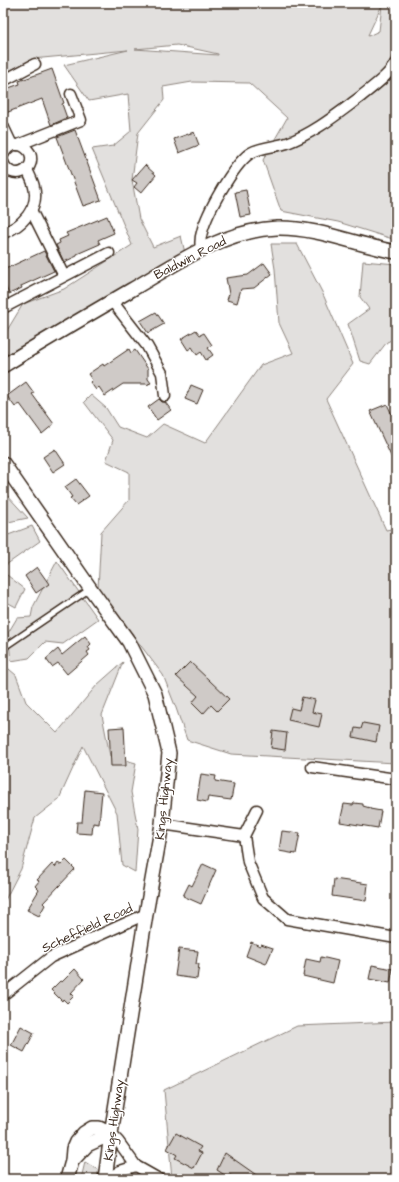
<svg xmlns="http://www.w3.org/2000/svg" width="399" height="1182" font-family="'Architects Daughter',sans-serif">
<style>
.green{fill:#e2e0de;stroke:#8e857e;fill-rule:evenodd}
.building{fill:#cfcac7;stroke:#3b2a1e}
.lines{fill:none;stroke-linecap:round;stroke-linejoin:round}
.service-casing{stroke:#3b2a1e;stroke-width:8}
.minor-casing{stroke:#3b2a1e;stroke-width:13}
.tertiary-casing{stroke:#3b2a1e;stroke-width:16}
.service{stroke:#fff;stroke-width:5}
.minor{stroke:#fff;stroke-width:10}
.tertiary{stroke:#fff;stroke-width:13}
.labels{text-anchor:middle;dominant-baseline:central;stroke-width:3;stroke-linejoin:round;paint-order:stroke}
.street-label{font-size:13px;fill:#3b2a1e;stroke:#fff}
</style>
<rect width="100%" height="100%" fill="#fff"/>
<filter id="ink" filterUnits="userSpaceOnUse"><feTurbulence type="fractalNoise" baseFrequency=".025" numOctaves="2"/><feDisplacementMap in="SourceGraphic" scale="8" xChannelSelector="R" yChannelSelector="G"/><feConvolveMatrix kernelMatrix="1 2 1 2 8 2 1 2 1" color-interpolation-filters="sRGB"/></filter>
<g filter="url(#ink)">
<!-- green -->
<g class="green">
<path d="M3 3H396V240L338 222 281 211 263 160 287 118 249 83 192 82 163 87 164 100 138 133 132 180 139 219 153 247 181 236 185 253 8 354 3 345V337L23 304 64 289 132 245 92 149 113 146 131 131 128 94 89 101 64 65 128 50 32 59 3 74ZM382 5 379 31 368 36V35ZM177 45 218 54V55L135 49Z"/>
<path d="M271 244H297L322 292 353 364 326 399 386 530 396 528V763L231 754 187 740 176 708 163 675 98 589 101 532 129 500V472L106 461 113 440 84 402 91 395 106 408 118 427 147 438 163 424 205 443 261 365 293 353 279 323 275 269Z"/>
<path d="M363 261 396 264V338L387 342 370 364 360 361 348 324 369 309 360 297Z"/>
<path d="M6 494 28 518 3 523V497Z"/>
<path d="M32 526 40 541 3 567V537Z"/>
<path d="M57 561 98 619 63 644 45 642 29 658 11 661 8 633 17 618 31 617 33 607Z"/>
<path d="M3 572 25 589 16 607 3 600Z"/>
<path d="M123 662 102 715 110 756 136 763 131 792 138 829 135 872 122 865 117 813 83 746 59 799 35 818 21 869 3 904V664L16 675 26 702 57 733 97 685Z"/>
<path d="M396 1022V1179H172L164 1090 297 1026Z"/>
<path d="M85 1162 113 1179H81Z"/>
</g>
<!-- building -->
<g class="building">
<path d="M52 69 64 103 62 104 67 118 51 125 42 99 3 114V90L20 84 19 81Z"/>
<path d="M75 130 101 200 83 206 57 137Z"/>
<path d="M194 132 199 145 179 153 174 139Z"/>
<path d="M145 165 156 175 141 193 134 187 137 183 132 180Z"/>
<path d="M246 190 251 215 240 217 235 192Z"/>
<path d="M107 216 114 233 98 240 100 244 77 254V256L64 262 56 245 60 243 59 240 68 236 66 233Z"/>
<path d="M44 251 54 271 21 286 22 288 9 294 3 281V270Z"/>
<path d="M264 263 272 274 254 288 241 289 237 303 227 300 229 294 226 278 248 275Z"/>
<path d="M156 312 164 324 148 333 140 321Z"/>
<path d="M196 330 200 335 204 333 212 345 208 348 213 355 206 360 201 352 197 355 192 347 188 350 181 339Z"/>
<path d="M129 349 131 353 135 350 148 369V379L151 383 148 384V385L146 384H123L105 396 99 387 96 390 90 382 92 380 88 374 103 364 104 366Z"/>
<path d="M26 382 34 393 32 394 54 424 42 434 20 404 15 407 7 396Z"/>
<path d="M191 385 203 390 197 404 185 399Z"/>
<path d="M159 399 162 402H165L171 410 157 420 148 407Z"/>
<path d="M387 404 396 423V467L370 411Z"/>
<path d="M55 449 65 464 53 472 43 457Z"/>
<path d="M76 479 89 496 76 505 70 498 72 497 65 487Z"/>
<path d="M37 567 49 584 36 593 25 576Z"/>
<path d="M85 636 91 644 88 647 90 650 87 652 89 655 67 674 58 663 52 667 46 659 58 649 62 655Z"/>
<path d="M190 662 229 699 217 711 211 705 203 714 192 703 198 696 176 676Z"/>
<path d="M302 697 315 700 312 712 322 714 319 727 288 720 291 708 299 710Z"/>
<path d="M363 723 379 726 376 742 353 737 355 728 361 729Z"/>
<path d="M124 727 126 766H111L109 728Z"/>
<path d="M273 731 287 733 285 750 271 748Z"/>
<path d="M201 774 216 776 215 781 234 784 231 800 208 797 207 802 197 800Z"/>
<path d="M85 790 102 792 99 824 93 823 92 834 76 833 77 822H82Z"/>
<path d="M354 803 363 804V806L370 808V809L381 811 378 828 340 822 344 804 353 805Z"/>
<path d="M282 831 300 833 296 854 279 851Z"/>
<path d="M66 860 75 869 43 903 45 905 39 916 27 910 39 890 35 886 39 881 37 880 52 864 55 867 58 863 61 865Z"/>
<path d="M203 864 216 870 201 904 183 896 189 884 192 886Z"/>
<path d="M334 879 368 884 366 901 332 896Z"/>
<path d="M251 942 260 946 261 944 273 948 266 964 246 956Z"/>
<path d="M179 949 198 951 196 964H199L197 979 175 976Z"/>
<path d="M321 957 338 961 333 983 303 976 306 959 320 962Z"/>
<path d="M372 965 393 969 390 983 369 979Z"/>
<path d="M75 969 84 979 71 993 74 996 67 1003 63 999 62 1001 51 990 60 981 62 982Z"/>
<path d="M21 1026 34 1033 24 1052 11 1045Z"/>
<path d="M176 1133 201 1147 198 1151 202 1153 194 1168 175 1158 177 1155 167 1149Z"/>
<path d="M225 1153 262 1179H237L230 1175 229 1178 217 1170Z"/>
</g>
<g class="lines">
<defs>
<path id="service" d="M3 648 90 589"/>
<g id="minor">
<path d="M3 81 35 64"/>
<path d="M3 126 12 145"/>
<path d="M18 145 81 120 71 94"/>
<path d="M3 155C6 149 10 144 17 145 23 145 27 148 30 153 37 172 10 182 3 162"/>
<path d="M31 210 64 276"/>
<path d="M3 233C21 227 40 208 34 187 33 181 29 175 27 169"/>
<path d="M201 250C200 243 200 238 202 232 207 212 233 166 249 154 259 147 275 147 287 143 314 133 336 115 359 98 372 87 388 77 396 62"/>
<path d="M112 301 147 346 162 373 165 396"/>
<path d="M3 302 5 307 109 253"/>
<path d="M312 767 396 779"/>
<path d="M162 824 244 836 248 862 263 898 287 919 396 938"/>
<path d="M244 836 257 810"/>
<path d="M3 995 51 957 146 914"/>
<path d="M111 1134 118 1141 136 1166 159 1179"/>
<path d="M108 1179 120 1171 136 1166"/>
</g>
<g id="tertiary">
<path d="M3 366C45 340 88 315 131 290 176 264 223 230 277 228 317 227 357 245 396 252"/>
<path d="M3 463 90 588 129 642 155 694 169 753 162 824 146 914 111 1134 105 1179"/>
<path d="M72 1161 87 1145 111 1134"/>
<path d="M67 1179 72 1161 73 1149 76 1142 84 1133 92 1128H99L111 1134"/>
</g>
</defs>
<!-- service casing -->
<use href="#service" class="service-casing"/>
<!-- minor casing -->
<use href="#minor" class="minor-casing"/>
<!-- tertiary casing -->
<use href="#tertiary" class="tertiary-casing"/>
<!-- service -->
<use href="#service" class="service"/>
<!-- minor -->
<use href="#minor" class="minor"/>
<!-- tertiary -->
<use href="#tertiary" class="tertiary"/>
</g>
</g>
<g class="labels">
<!-- street labels -->
<g class="street-label">
<text transform="translate(190 258) rotate(-27)">Baldwin Road</text>
<text transform="translate(164 799) rotate(-84)">Kings Highway</text>
<text transform="translate(87 928) rotate(-25)">Scheffield Road</text>
<text transform="translate(114 1120) rotate(-82)">Kings Highway</text>
</g>
</g>
<!-- margin -->
<rect width="399" height="1182" fill="none" stroke="#fff" stroke-width="16"/>
<rect x="8" y="8" width="383" height="1166" fill="none" stroke="#3b2a1e" stroke-width="1.5" filter="url(#ink)"/>
</svg>
